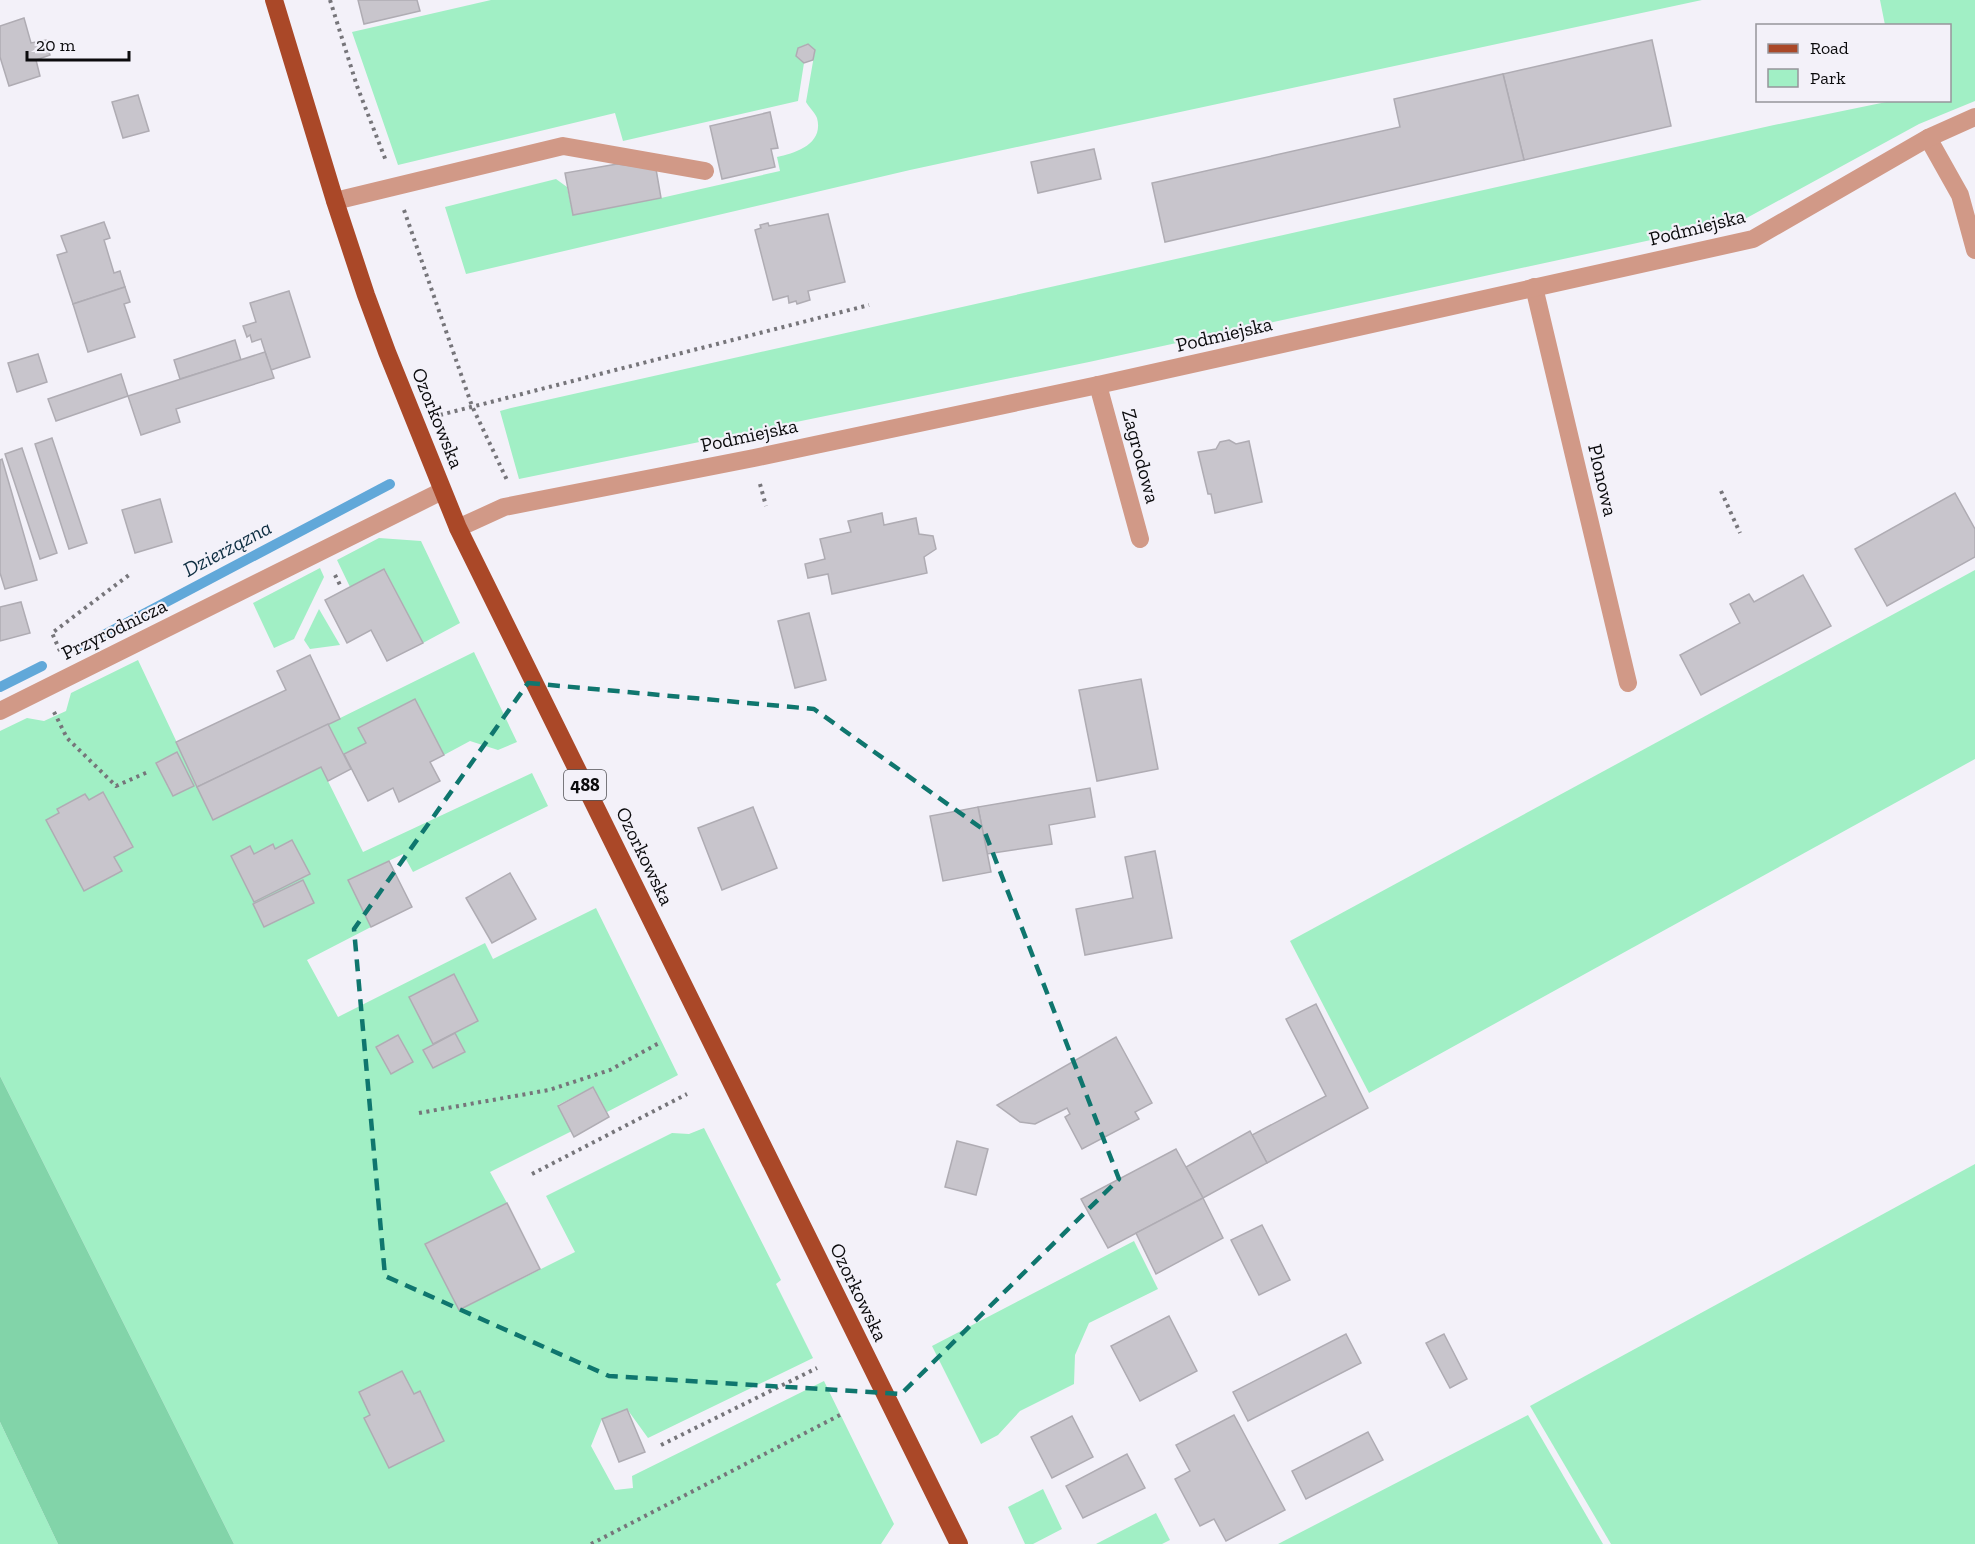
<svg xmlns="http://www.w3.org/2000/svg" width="1975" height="1544" font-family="'Zilla Slab',serif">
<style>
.green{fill:#a1efc5;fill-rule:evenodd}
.forest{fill:#82d4a9}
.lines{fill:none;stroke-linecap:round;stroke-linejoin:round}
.stream{stroke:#61a8d9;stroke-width:10}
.building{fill:#c8c5cc;stroke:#afacb3;stroke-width:1.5}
.path{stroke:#76757a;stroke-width:4;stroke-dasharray:3 4.5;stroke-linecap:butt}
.lane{stroke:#d19987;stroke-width:18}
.street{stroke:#d19987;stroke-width:18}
.primary{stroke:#aa4828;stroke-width:18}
.marked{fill:none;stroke:#0f766e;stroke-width:4.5;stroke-dasharray:12 8;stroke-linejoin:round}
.labels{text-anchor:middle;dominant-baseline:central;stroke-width:4.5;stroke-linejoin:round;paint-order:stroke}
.shield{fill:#f3f1f9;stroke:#515054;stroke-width:1.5}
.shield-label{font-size:18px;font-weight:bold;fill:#0b0b0d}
.street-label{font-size:20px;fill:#0b0b0d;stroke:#f3f1f9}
.water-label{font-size:21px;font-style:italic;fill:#0d2d41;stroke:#f3f1f9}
</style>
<rect width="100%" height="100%" fill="#f3f1f9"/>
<!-- green -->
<g class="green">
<path d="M491 0H1702L910 170 466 274 445 207 556 179 567 187 573 215 661 198 780 171 777 157C796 153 824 144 817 118 815 113 809 107 806 102L815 50 807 44 798 48 796 56 804 63 798 101 623 141 615 113 398 165 352 32Z"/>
<path d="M1880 0H1975V101L1919 124 1743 220 1089 362 519 479 500 411 511 408 1774 125 1891 101 1950 100V26L1885 25Z"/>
<path d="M379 538 421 541 460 623 423 643 385 570 350 587 337 560Z"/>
<path d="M320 568 324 577 294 639 274 648 253 603Z"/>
<path d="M1975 570V759L1369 1093 1290 941Z"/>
<path d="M319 609 340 645 310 649 304 640Z"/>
<path d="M474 652 517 742 498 750 470 741 444 755 415 699 358 728 366 743 344 754 328 724Z"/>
<path d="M138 660 213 819 321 767 363 852 532 773 548 806 413 872 403 854 349 880 371 927 307 960 338 1017 485 943 493 959 596 908 678 1075 607 1112 593 1087 558 1105 572 1131 490 1172 507 1203 425 1244 459 1310 575 1252 546 1196 672 1133 689 1134 704 1128 781 1280 776 1284 813 1358 648 1438 627 1409 602 1419 591 1446 615 1490 633 1488 632 1476 824 1381 894 1524 881 1544H234L0 1076V731L27 718 44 721 66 711 71 693ZM177 752 193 786 173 796 156 763ZM103 792 132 847 114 857 121 871 84 891 57 809 85 794 89 800ZM454 974 478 1021 455 1033 465 1052 433 1068 423 1050 433 1044 409 997Z"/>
<path d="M1975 1164V1544H1611L1530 1406Z"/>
<path d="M1134 1241 1158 1289 1089 1323 1075 1355 1074 1384 1020 1411 998 1435 981 1444 932 1346Z"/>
<path d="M1528 1415 1603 1544H1278Z"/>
<path d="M0 1422 58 1544H0Z"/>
<path d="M1043 1489 1062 1529 1033 1544H1025L1008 1507Z"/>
<path d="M1156 1513 1170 1540 1162 1544H1096Z"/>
</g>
<!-- forest -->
<path class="forest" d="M0 1076 234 1544H58L0 1422Z"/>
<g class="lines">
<!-- stream -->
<g class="stream">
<path d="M83 646 390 484"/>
<path d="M0 687 42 666"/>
</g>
</g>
<!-- building -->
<g class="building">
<path d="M358 0H417L420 11 364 24Z"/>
<path d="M24 18 31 43 46 40 50 55 36 60 40 76 9 86 0 57V26Z"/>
<path d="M1652 40 1671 126 1524 160 1503 74Z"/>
<path d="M808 44 815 50 813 60 804 63 796 56 798 48Z"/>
<path d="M1503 74 1524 160 1165 242 1152 183 1400 127 1394 99Z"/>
<path d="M138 95 149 131 123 138 112 102Z"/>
<path d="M770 112 778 148 771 149 775 167 722 179 710 126Z"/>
<path d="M1094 149 1101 179 1038 193 1031 162Z"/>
<path d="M617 164 656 169 661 198 573 215 565 173Z"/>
<path d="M828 214 845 282 808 291 810 300 797 304 796 301 789 303 788 296 773 300 755 230 761 228 760 225 768 223 769 226Z"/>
<path d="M104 222 110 238 104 240 114 273 120 271 125 287 73 304 57 255 67 252 61 236Z"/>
<path d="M125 287 130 302 124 304 135 337 88 352 73 304Z"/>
<path d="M289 291 310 357 271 370 261 339 252 342 250 335 247 337 243 326 256 322 250 303Z"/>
<path d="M235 340 241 360 180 379 174 360Z"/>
<path d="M265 352 274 378 176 409 180 422 141 435 128 396Z"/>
<path d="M38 354 47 382 17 392 8 363Z"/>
<path d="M121 374 128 396 56 421 48 399Z"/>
<path d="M52 438 87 543 69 549 35 444Z"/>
<path d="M1229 440 1236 444 1249 441 1262 502 1215 513 1211 494H1208L1198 452 1216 449 1220 442Z"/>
<path d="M22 448 57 553 40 559 5 454Z"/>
<path d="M2 459 37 580 5 589 0 573V460Z"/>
<path d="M1955 493 1975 529V557L1887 606 1855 549Z"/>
<path d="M160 499 172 542 135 553 122 510Z"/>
<path d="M882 513 884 525 916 518 919 534 933 536 936 549 924 557 927 573 832 594 828 574 808 578 805 564 825 559 820 539 851 532 848 521Z"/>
<path d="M384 569 423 643 387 661 371 630 347 643 325 600Z"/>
<path d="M1803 575 1831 626 1701 695 1680 655 1740 623 1730 604 1749 594 1754 602Z"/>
<path d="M21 602 30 633 0 641V607Z"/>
<path d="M809 613 826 680 795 688 778 621Z"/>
<path d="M310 655 340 719 197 787 176 742 286 690 277 671Z"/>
<path d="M1141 679 1158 769 1097 781 1079 690Z"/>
<path d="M415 699 444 755 430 762 440 781 399 802 393 788 368 801 344 754 366 743 358 728Z"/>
<path d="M328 724 351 769 328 781 321 767 213 820 197 787Z"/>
<path d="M177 752 194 786 173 796 156 763Z"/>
<path d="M1090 788 1095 817 1049 825 1052 844 987 854 978 807Z"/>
<path d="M103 792 133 847 114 857 122 871 84 891 46 820 59 813 57 809 85 794 89 800Z"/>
<path d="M753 807 777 868 722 890 698 828Z"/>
<path d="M978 807 991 872 943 881 930 816Z"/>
<path d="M292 840 310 874 254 902 231 856 250 846 254 854 273 844 275 849Z"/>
<path d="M1155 851 1172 938 1085 955 1076 909 1133 898 1125 857Z"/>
<path d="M389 861 412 907 371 927 348 880Z"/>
<path d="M510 873 536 919 492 943 466 898Z"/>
<path d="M303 880 314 903 264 927 253 904Z"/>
<path d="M454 974 478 1021 433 1044 409 997Z"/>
<path d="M1316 1004 1368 1108 1267 1163 1252 1135 1326 1096 1286 1019Z"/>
<path d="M455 1033 465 1052 433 1068 423 1050Z"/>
<path d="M398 1035 413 1062 391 1074 376 1047Z"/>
<path d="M1116 1037 1152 1103 1135 1112 1139 1119 1082 1149 1065 1117 1070 1114 1067 1108 1035 1124 1020 1122 997 1105Z"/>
<path d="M593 1087 609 1117 574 1137 558 1106Z"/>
<path d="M1250 1131 1267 1163 1203 1198 1186 1167Z"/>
<path d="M957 1141 988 1149 976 1195 945 1187Z"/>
<path d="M1176 1149 1203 1198 1108 1248 1081 1199Z"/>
<path d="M1203 1198 1223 1238 1156 1274 1136 1233Z"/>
<path d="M507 1203 540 1269 459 1310 425 1244Z"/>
<path d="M1262 1225 1290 1280 1259 1295 1231 1240Z"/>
<path d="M1169 1316 1197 1371 1140 1401 1111 1346Z"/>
<path d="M1346 1334 1361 1363 1248 1421 1233 1392Z"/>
<path d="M1444 1334 1467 1379 1450 1388 1426 1343Z"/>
<path d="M402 1371 414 1394 420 1391 444 1441 389 1468 364 1418 370 1415 359 1392Z"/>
<path d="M627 1409 645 1452 619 1462 602 1419Z"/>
<path d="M1234 1415 1285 1510 1226 1541 1214 1519 1200 1526 1175 1479 1190 1471 1176 1445Z"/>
<path d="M1072 1416 1093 1457 1052 1478 1031 1437Z"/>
<path d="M1368 1432 1383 1460 1306 1499 1292 1471Z"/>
<path d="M1127 1454 1145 1488 1083 1518 1066 1486Z"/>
</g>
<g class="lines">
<!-- path -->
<g class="path">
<path d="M330 0 357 86 386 161"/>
<path d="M404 210 472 406 507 480"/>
<path d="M440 415 869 305"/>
<path d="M760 484 766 506"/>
<path d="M1721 491 1740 533"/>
<path d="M335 575 340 585"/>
<path d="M60 651 52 633 129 575"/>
<path d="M54 712 67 738 116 786 150 771"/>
<path d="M419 1113 549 1090 610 1070 661 1042"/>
<path d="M532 1174 687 1094"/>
<path d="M661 1445 817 1368"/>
<path d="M591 1544 840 1415"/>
</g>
<!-- lane -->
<g class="lane">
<path d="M1928 138 1960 195 1975 250"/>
<path d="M335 201 563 146 705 171"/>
<path d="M1534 287 1628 683"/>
</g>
<!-- street -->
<g class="street">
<path d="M1098 385 1140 539"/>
<path d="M458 528 504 507 754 458 1098 385 1753 239 1928 138 1975 117"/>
<path d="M0 711 442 491"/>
</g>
<!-- primary -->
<path class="primary" d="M274 0 335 201 366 295 387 352 458 528 959 1544"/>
</g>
<!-- marked area -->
<path class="marked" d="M528 683 814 709 984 830 1119 1179 901 1394 609 1376 385 1276 354 929Z"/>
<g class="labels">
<!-- shield labels -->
<rect class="shield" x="564" y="770" width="42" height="30" rx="4.5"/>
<g class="shield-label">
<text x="585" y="785">488</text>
</g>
<!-- street labels -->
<g class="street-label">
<text transform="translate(1697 227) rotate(-14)">Podmiejska</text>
<text transform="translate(1224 334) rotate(-13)">Podmiejska</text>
<text transform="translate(438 418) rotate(68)">Ozorkowska</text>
<text transform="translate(749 435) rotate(-12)">Podmiejska</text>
<text transform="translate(1141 456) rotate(75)">Zagrodowa</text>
<text transform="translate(1603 480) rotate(77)">Plonowa</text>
<text transform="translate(114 629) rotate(-26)">Przyrodnicza</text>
<text transform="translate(645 856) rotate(64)">Ozorkowska</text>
<text transform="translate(859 1292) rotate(64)">Ozorkowska</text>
</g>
<!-- water labels -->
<g class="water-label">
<text transform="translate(227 548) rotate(-28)">Dzierżązna</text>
</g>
</g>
<!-- legend -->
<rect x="1756" y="24" width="195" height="78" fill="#f3f1f9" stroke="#96959b" stroke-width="1.5"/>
<rect x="1768" y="44" width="30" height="9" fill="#aa4828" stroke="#96959b" stroke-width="1.5"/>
<text x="1810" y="54" font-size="18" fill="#0b0b0d">Road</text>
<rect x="1768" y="69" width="30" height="18" fill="#a1efc5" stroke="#96959b" stroke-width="1.5"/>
<text x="1810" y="84" font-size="18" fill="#0b0b0d">Park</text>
<!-- scale -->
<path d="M27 51v9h102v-9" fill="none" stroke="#0b0b0d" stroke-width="3"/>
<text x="36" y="51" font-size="18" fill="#0b0b0d" stroke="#f3f1f9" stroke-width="4.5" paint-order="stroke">20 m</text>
</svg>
